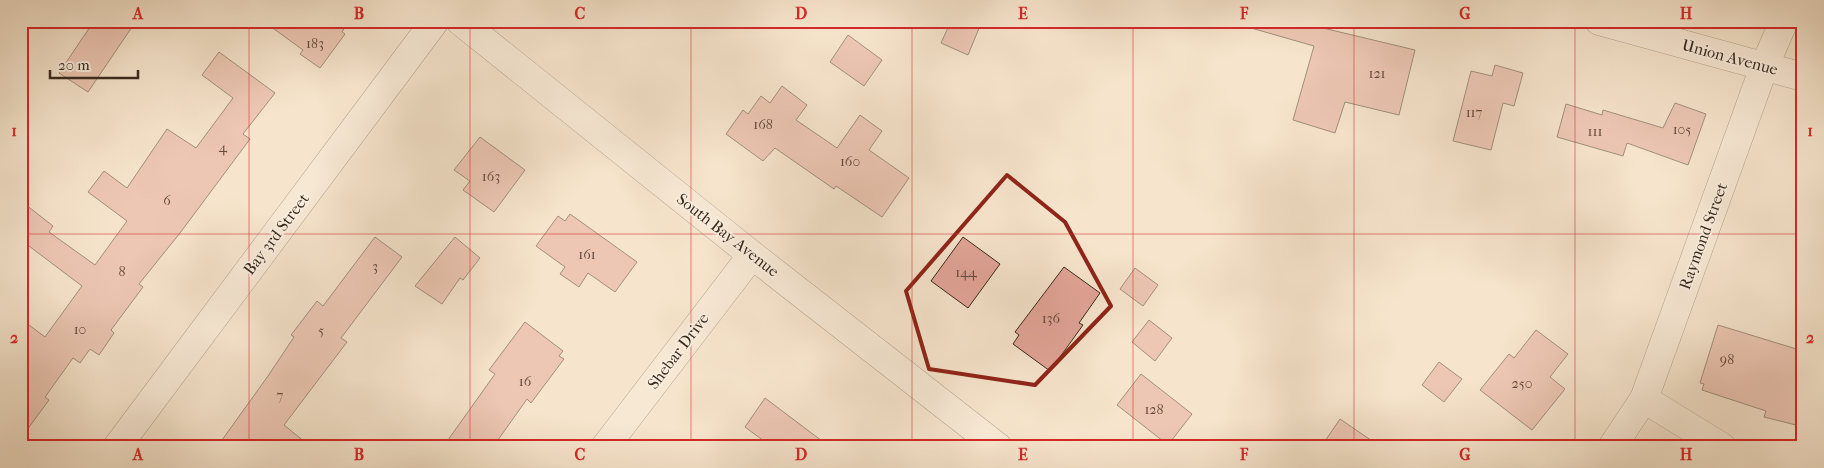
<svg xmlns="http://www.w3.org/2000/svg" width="1824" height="468" font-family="'IM FELL French Canon',serif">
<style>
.building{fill:#e2a497;stroke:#392a1e}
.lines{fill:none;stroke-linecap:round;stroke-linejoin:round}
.minor-casing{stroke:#68584a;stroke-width:29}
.minor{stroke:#f9edde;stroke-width:28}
.marked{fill:none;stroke:#8f2418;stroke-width:4;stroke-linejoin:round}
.grid{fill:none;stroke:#d62828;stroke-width:1;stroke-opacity:0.55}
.labels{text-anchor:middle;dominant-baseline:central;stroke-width:4;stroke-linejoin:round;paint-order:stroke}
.number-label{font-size:14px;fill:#63483c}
.street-label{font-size:16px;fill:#392a1e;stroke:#f9edde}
.neatline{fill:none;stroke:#d62828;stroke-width:2}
.grid-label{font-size:16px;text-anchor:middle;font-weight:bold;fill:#d62828}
</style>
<rect width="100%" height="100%" fill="#f6e4cc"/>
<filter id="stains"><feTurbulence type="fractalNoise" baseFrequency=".004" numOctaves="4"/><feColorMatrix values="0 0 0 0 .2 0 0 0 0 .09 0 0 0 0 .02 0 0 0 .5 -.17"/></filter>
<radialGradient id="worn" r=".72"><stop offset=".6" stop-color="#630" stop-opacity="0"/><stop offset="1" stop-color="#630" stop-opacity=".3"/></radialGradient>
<!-- building -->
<g class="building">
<path d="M94 21H136L88 92 59 73Z"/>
<path d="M263 21H349L342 32 345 34 320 68 300 54 303 50Z"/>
<path d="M951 21H982L968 55 941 43Z"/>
<path d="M1252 21H1325L1323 28 1415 50 1399 115 1345 102 1335 133 1293 120 1314 46 1251 28Z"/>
<path d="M848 35 882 60 864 86 830 62Z"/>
<path d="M219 52 275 93 243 134 250 139 180 233 139 284 143 287 111 330 114 333 99 355 90 349 80 363 73 358 45 397 49 400 21 438V319L45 337 82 286 21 240V201L53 226 49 232 95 265 127 221 88 192 104 171 127 188 167 129 196 148 233 98 202 75Z"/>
<path d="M1495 65 1523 73 1514 106 1503 103 1491 150 1453 141 1471 71 1492 76Z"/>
<path d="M782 86 807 105 796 120 837 148 860 115 882 131 869 150 909 178 882 217 836 186 834 189 775 148 763 161 726 134 743 110 748 114 761 96 770 103Z"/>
<path d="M1675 103 1706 114 1688 165 1627 143 1623 156 1557 137 1566 104 1602 115 1603 110 1663 128Z"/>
<path d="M480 137 525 170 494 212 463 190 470 181 454 170Z"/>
<path d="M570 214 637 262 615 292 588 273 579 287 560 274 565 267 536 246 558 216 565 221Z"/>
<path d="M375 237 402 257 341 338 347 342 284 425 311 447H217L268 376 294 337 291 335 317 301 323 306Z"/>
<path d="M455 237 480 258 463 280 460 278 442 304 415 286Z"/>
<path d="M963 237 1000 264 968 308 931 281Z"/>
<path d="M1064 267 1100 293 1079 323 1083 325 1050 371 1013 344 1019 335 1015 332Z"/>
<path d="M1135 268 1158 285 1143 306 1120 289Z"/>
<path d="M1149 320 1172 338 1155 361 1132 342Z"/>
<path d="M525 322 563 351 559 356 564 359 531 403 527 399 493 447H443L495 374 489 370Z"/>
<path d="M1718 325 1803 351V419L1797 417 1796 425 1764 417 1766 411 1702 390 1704 384 1700 383Z"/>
<path d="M1536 330 1568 354 1550 377 1565 389 1532 430 1480 390 1509 354 1514 358Z"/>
<path d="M1439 362 1462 379 1444 402 1422 385Z"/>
<path d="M1141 374 1192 414 1168 445 1117 405Z"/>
<path d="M765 398 830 447H772L745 427Z"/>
<path d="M1340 419 1381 447H1321Z"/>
</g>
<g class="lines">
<defs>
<g id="minor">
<path d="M460 21 752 255 998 447"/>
<path d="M1599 21 1803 77"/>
<path d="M1644 399 1722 447"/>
<path d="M117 447 435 21"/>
<path d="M605 447 752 255"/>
<path d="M1612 447 1644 399 1764 67 1784 21"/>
</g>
</defs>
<!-- minor casing -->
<use href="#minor" class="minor-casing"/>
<!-- minor -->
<use href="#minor" class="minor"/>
</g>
<!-- marked area -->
<path d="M0 0H1824V468H0ZM1007 175 1065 222 1111 306 1035 385 929 369 906 291Z" fill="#f6e4cc" fill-opacity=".55" fill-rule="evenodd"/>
<path class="marked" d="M1007 175 1065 222 1111 306 1035 385 929 369 906 291Z"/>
<!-- grid -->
<path class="grid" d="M249 21V447M470 21V447M691 21V447M912 21V447M1133 21V447M1354 21V447M1575 21V447M21 234H1803"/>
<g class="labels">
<!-- number labels -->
<g class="number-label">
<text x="315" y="43">183</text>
<text x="1377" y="73">121</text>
<text x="1474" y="112">117</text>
<text x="763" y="124">168</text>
<text x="1682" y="129">105</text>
<text x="1595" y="131">111</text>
<text x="223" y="147">4</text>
<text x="850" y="161">160</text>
<text x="491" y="176">163</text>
<text x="167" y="200">6</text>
<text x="587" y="254">161</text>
<text x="375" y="266">3</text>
<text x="122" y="271">8</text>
<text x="966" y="272">144</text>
<text x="1051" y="318">136</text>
<text x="80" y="329">10</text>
<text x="321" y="330">5</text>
<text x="1727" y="359">98</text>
<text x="525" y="381">16</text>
<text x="1522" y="383">250</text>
<text x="280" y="395">7</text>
<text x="1154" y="409">128</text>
</g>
<!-- street labels -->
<g class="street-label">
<text transform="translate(1730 57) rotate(15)">Union Avenue</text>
<text transform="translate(276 234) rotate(-53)">Bay 3rd Street</text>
<text transform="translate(728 235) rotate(38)">South Bay Avenue</text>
<text transform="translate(1703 236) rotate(-70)">Raymond Street</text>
<text transform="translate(678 351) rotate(-53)">Shebar Drive</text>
</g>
</g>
<!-- margin -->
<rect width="1824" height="468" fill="none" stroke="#f6e4cc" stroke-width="55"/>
<!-- scale -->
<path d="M50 70v8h88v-8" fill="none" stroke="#392a1e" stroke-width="2.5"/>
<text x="58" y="70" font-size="15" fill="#392a1e" stroke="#f9edde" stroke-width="4" paint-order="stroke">20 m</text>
<rect x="28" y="28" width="1768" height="412" class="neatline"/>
<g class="grid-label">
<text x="138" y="19">A</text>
<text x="359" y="19">B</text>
<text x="580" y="19">C</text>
<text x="801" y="19">D</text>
<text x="1023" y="19">E</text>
<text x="1244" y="19">F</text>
<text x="1465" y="19">G</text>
<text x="1686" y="19">H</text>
<text x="14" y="136">1</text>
<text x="1810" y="136">1</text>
<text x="14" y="343">2</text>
<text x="1810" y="343">2</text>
<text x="138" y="460">A</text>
<text x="359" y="460">B</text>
<text x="580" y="460">C</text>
<text x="801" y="460">D</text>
<text x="1023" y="460">E</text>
<text x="1244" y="460">F</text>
<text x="1465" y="460">G</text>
<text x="1686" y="460">H</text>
</g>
<rect width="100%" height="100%" filter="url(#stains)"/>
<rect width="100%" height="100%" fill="url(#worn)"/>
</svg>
